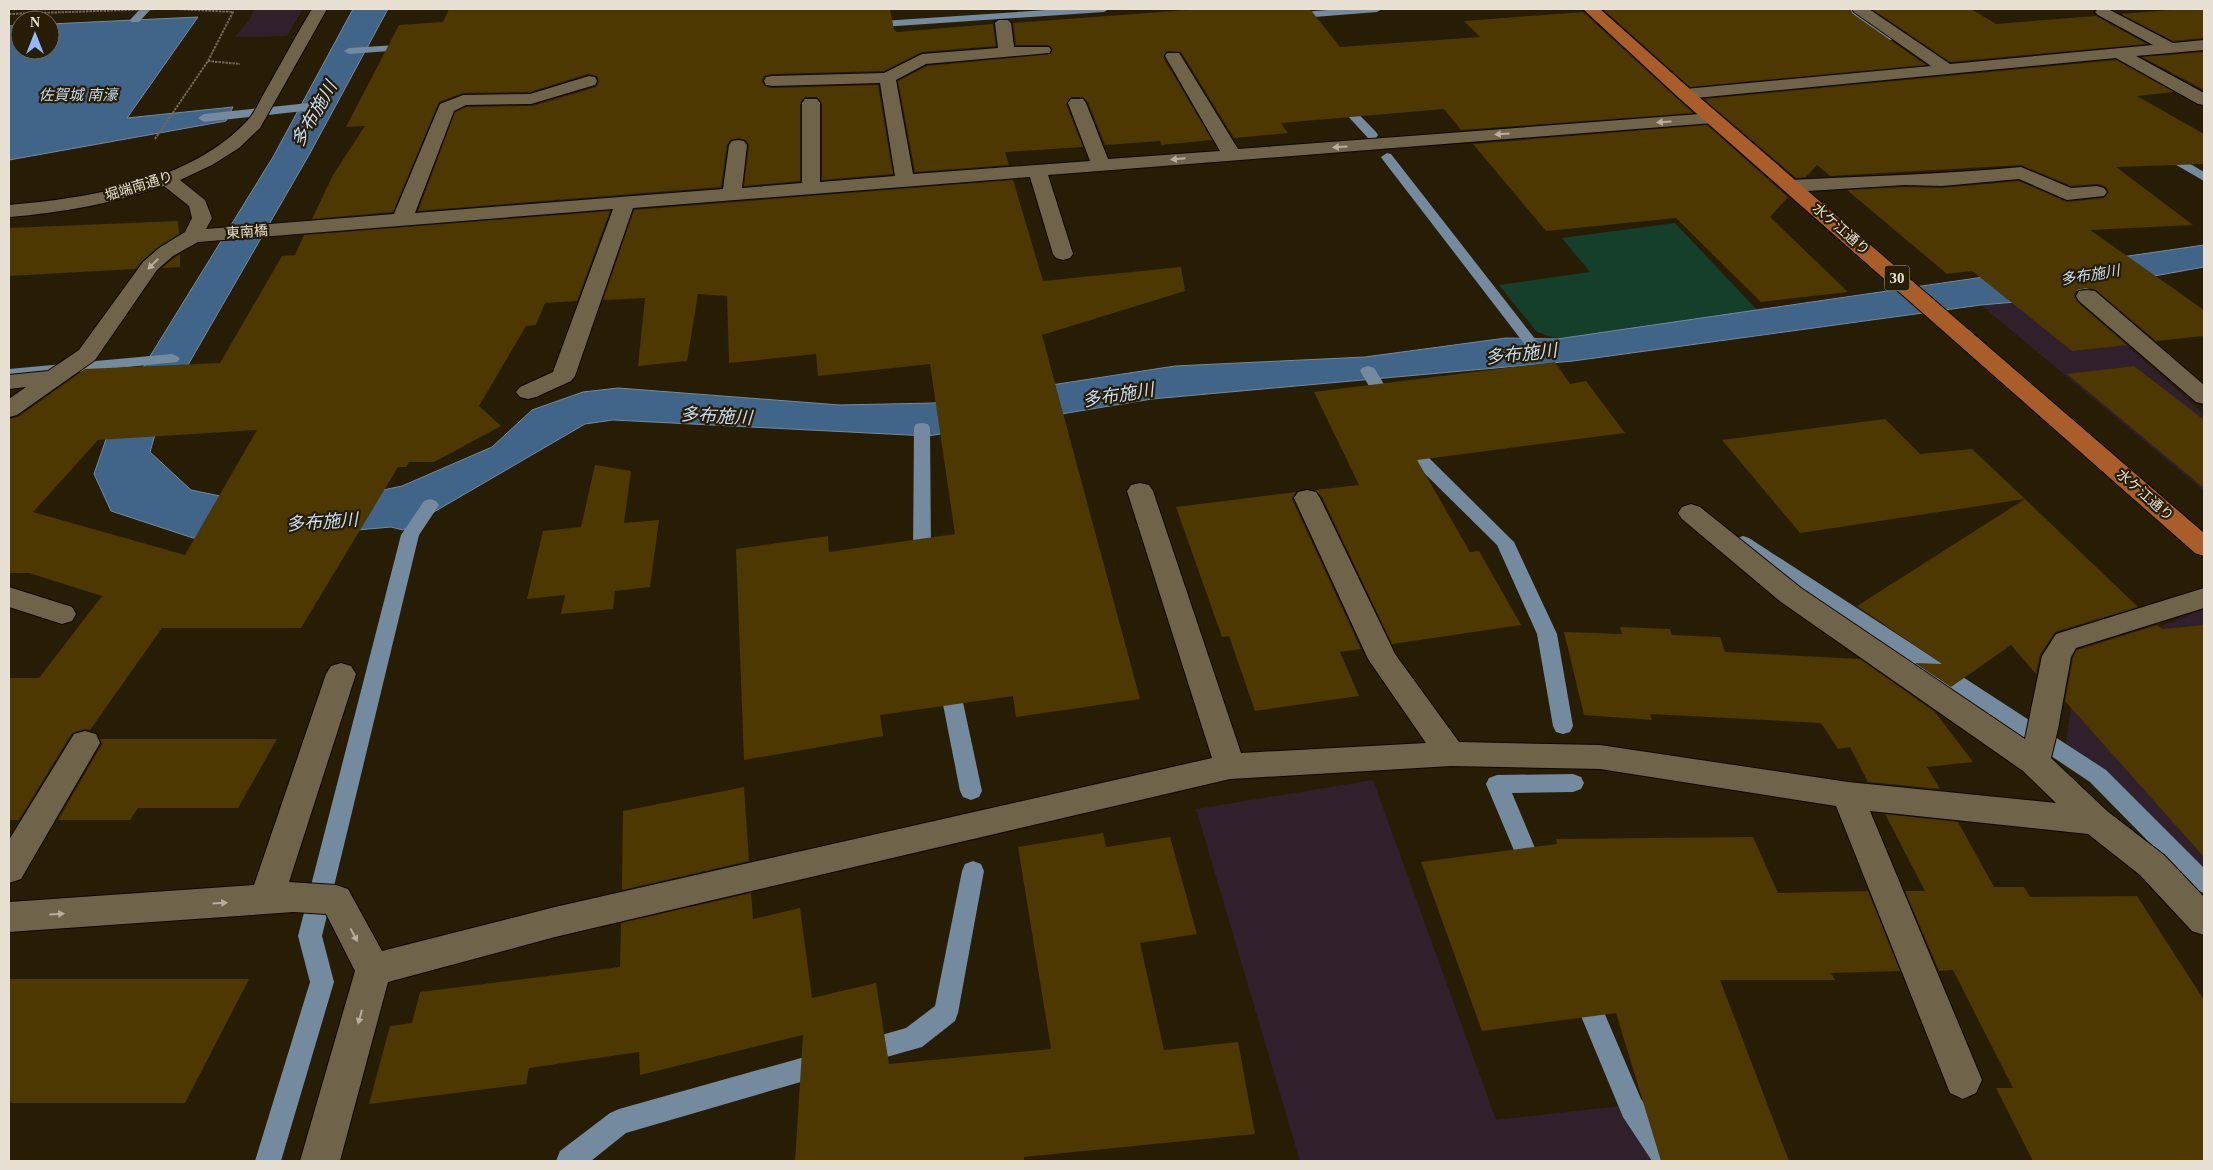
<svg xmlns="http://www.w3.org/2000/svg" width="2213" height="1170" font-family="'Times New Roman','Noto Sans JP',serif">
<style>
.commercial{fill:#2f202b}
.green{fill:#143f2b}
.water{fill:#416489;stroke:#738a9f}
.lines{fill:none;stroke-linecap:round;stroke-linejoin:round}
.stream{fill:#738a9f;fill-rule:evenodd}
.building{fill:#4c3800;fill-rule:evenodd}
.minor-casing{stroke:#100700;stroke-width:2}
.primary-casing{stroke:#100700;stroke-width:2}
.path{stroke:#726955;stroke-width:2;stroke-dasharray:2.5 1;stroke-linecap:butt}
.minor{fill:#6f634a;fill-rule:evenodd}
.primary{fill:#a95d29;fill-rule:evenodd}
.oneway{fill:#b8af9c}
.labels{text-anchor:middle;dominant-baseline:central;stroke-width:4.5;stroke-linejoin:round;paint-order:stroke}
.far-street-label{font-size:14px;fill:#e8e1d3;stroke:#271d05}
.far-water-label{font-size:15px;font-style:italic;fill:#c7ddf6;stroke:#271d05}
.shield{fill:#271d05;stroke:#aea695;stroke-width:1}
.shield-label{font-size:15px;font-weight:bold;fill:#e8e1d3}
.water-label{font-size:18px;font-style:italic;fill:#c7ddf6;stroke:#271d05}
</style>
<rect width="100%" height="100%" fill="#271d05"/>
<!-- commercial -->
<g class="commercial">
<path d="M254 9H303L287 36 235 37 250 19Z"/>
<path d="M2073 297 2204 414V491L1981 305Z"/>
<path d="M2202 610 2204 613V889L2065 751 2077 659Z"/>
<path d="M1373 780 1496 1120 1620 1106 1653 1161H1300L1196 809Z"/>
</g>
<!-- green -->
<path class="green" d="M1675 223 1758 311 1557 339 1537 332 1499 285 1590 272 1562 238Z"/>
<!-- water -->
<g class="water">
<path d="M353 9H388L309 155 162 410 150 452 191 490 254 503 341 499 402 486 492 447 532 410 583 392 618 388 840 405 934 403 1175 366 1365 357 1506 338 1557 339 2204 245V267L2071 291 2073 297 1981 305 1573 361 1152 399 928 436 613 420 585 424 403 530 391 527 244 540 193 538 111 511 94 474 115 413 273 157Z"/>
<path d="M198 17 127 118 233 107 226 121 9 160V26L20 25V50H50V24Z"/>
</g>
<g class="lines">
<!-- stream -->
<g class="stream">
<path d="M140 9H151L139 22H131L130 20Z"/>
<path d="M1061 9H1109L1104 12 867 28 862 25 867 22Z"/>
<path d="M1341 9H1382L1377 12 1289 19 1284 16 1289 13Z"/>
<path d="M1841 9H1853L1893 38 1892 40H1884Z"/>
<path d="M412 44 417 47 416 49 349 54 344 51 349 48Z"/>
<path d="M1338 95 1342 97 1376 132 1378 135 1376 138H1368L1334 101 1332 99Z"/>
<path d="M318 102 324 106 322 109 204 122 198 118 204 114Z"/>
<path d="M2163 148 2204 172V181L2159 155 2157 152 2159 149Z"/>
<path d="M1387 153 1391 154 1543 349 1546 352 1543 355H1533L1383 160 1381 157Z"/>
<path d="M172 354 177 356 180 359 177 362 9 379V369Z"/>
<path d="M1368 366 1374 368 1376 371 1397 406 1395 409H1383L1381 406 1360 371 1362 368Z"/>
<path d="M922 423 928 424 930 428 931 553 933 564 931 569 924 570 917 569 913 553 914 428 916 424Z"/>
<path d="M1409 433 1415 434 1430 459 1514 542 1557 634 1573 726 1570 732 1563 734 1556 732 1553 726 1537 634 1497 545 1417 466 1401 438 1403 434Z"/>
<path d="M430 499 436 501 439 505 419 535 322 936 334 982 281 1161H255L310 982 298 936 401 535 424 501Z"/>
<path d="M1743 536 1749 538 2106 770 2204 868V893L2196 890 2090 782 1737 546 1734 542 1737 538Z"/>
<path d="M948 671 955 674 958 679 982 791 979 797 971 800 963 797 960 791 938 679 941 674Z"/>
<path d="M1573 774 1581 777 1584 783 1581 789 1573 792 1512 793 1545 872 1542 879 1534 882 1526 879 1486 784 1489 778 1497 775Z"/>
<path d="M973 861 981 864 984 871 958 1013 955 1021 922 1047 862 1064 853 1061 849 1052 853 1043 906 1028 935 1006 962 871 965 864Z"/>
<path d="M1583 981 1592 984 1641 1099 1678 1151 1681 1161H1652L1623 1117 1571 992 1574 984Z"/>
<path d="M826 1051 835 1054 839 1063 835 1072 626 1133 591 1161H556L560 1151 610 1113 619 1109Z"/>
</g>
</g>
<!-- building -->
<g class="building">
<path d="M449 9H890L894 30 897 32 993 24 996 46 922 52 884 71 772 74 764 76 762 80 764 86 772 88 878 85 893 174 822 180V103L817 97H805L800 103V181L744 186 749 145 746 140 738 138 730 140 727 145 721 187 418 211 455 112 466 107 532 106 596 87 599 82 597 76 588 74 530 92 463 93 439 102 393 212 312 219 333 175 365 126 346 127 399 25 443 22Z"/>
<path d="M1202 9H1310L1340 47 1480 37 1464 21 1583 12 1693 113 1461 130 1444 109 1281 123 1288 133 1234 138 1181 52 1167 51 1163 57 1212 140 1161 145 1160 141 1105 145 1088 102 1083 97H1071L1066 104 1083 147 1005 152 1009 165 915 172 898 81 927 66 1051 54 1053 49 1049 45H1016L1013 23Z"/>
<path d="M1624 9H1850L1853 14 1926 65 1690 87 1604 10Z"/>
<path d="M1872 9H1971L1996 24 2096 16 2147 44 1950 62Z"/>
<path d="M2184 9H2204V38L2173 41 2121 14Z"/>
<path d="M2204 52V90L2142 57Z"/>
<path d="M2116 60 2174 92 2137 96 2204 134V164L2116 167 2193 225 2090 230 2204 310V336L2156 341 2096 290 2087 288 2077 290 2074 295 2077 302 2127 345 2072 351 1972 271 1947 274 1847 190 1905 187 1942 188 2019 181 2067 202 2104 198 2109 192 2105 186 2097 184 2071 186 2021 165 1830 176 1817 165 1806 177 1796 178 1704 99Z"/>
<path d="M1707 125 1788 197 1770 217 1848 292 1761 302 1676 218 1546 231 1473 144Z"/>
<path d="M1013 180 1043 281 1181 267 1185 291 1042 335 1140 699 1016 717 1013 696 880 715 883 736 744 760 736 549 828 536 829 552 955 534 930 364 818 376 816 354 729 363 727 296 698 294 687 361 638 366 645 298 603 300 634 210Z"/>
<path d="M610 211 577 301 545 303 536 325 526 326 479 406 501 426 434 462H409L406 467H398L301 628H162L90 730 85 729 72 733 19 820H9V678H39L102 596 29 573H9V419L18 417 85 369 220 363 282 256 295 255 304 235ZM257 430 185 555 33 512 98 440Z"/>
<path d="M178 221 179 234 158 247 142 261 135 269 9 276V228Z"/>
<path d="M180 254V267L162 268 174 258Z"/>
<path d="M1555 362 1570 384 1586 381 1625 433 1417 460 1470 552 1479 551 1521 625 1392 644 1322 497 1315 490 1359 485 1314 392Z"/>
<path d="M2134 366 2204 420V488L2067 374Z"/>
<path d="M1885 419 1920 454 1972 449 2025 499 1800 533 1722 440Z"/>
<path d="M595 465 631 471 624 523 659 520 650 587 615 591 613 609 561 614 565 595 527 599 543 531 581 527Z"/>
<path d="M1296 492 1292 499 1361 649 1340 652 1359 696 1255 711 1229 636 1222 637 1176 507Z"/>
<path d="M2025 499 2138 607 2055 632 2040 655 2036 674 2011 645 1951 687 1915 663 1942 664 1857 606Z"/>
<path d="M2157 625 2162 629 2204 625V857L2065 701 2073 658 2077 650Z"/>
<path d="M1620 627 1670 629 1672 635 1720 637 1725 652 1860 659 1935 712 1973 762 1927 767 1940 789 1868 782 1850 747 1838 749 1821 723 1650 714 1652 720 1584 715 1564 632 1622 634Z"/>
<path d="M100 739H277L238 808H138L130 820H58L102 744Z"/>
<path d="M744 787 749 861 622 890 623 811Z"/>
<path d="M1885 814 1958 822 1994 887H2024L2030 897 2137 896 2204 1000V1161H2033L1996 1088H2013L1953 970 1939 971 1905 891H1925Z"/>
<path d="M1103 833 1106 847 1170 837 1197 934 1140 943 1164 1050 1238 1042 1255 1134 1024 1157V1161H795L803 1035 640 1075 639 1052 529 1068 526 1084 369 1104 390 1026 412 1023 420 992 620 967 621 923 751 893 753 919 800 908 812 998 876 983 889 1064 1051 1049 1018 847Z"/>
<path d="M1753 837 1778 893 1868 891 1900 971 1831 973 1835 980H1720L1789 1161H1661L1616 1013 1482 1031 1421 862 1557 844 1556 839Z"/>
<path d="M9 979H249L185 1103H9Z"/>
</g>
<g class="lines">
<defs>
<g id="minor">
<path d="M312 9H327L260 128 239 148 212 165 180 180 205 200 212 218 206 229 394 214 440 104 463 95 530 94 589 76 595 77 597 81 595 85 531 104 466 105 454 111 415 213 723 189 729 145 732 141 738 140 744 141 747 145 742 188 802 183V103L805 99H817L820 103V182L895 176 880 83 772 86 766 85 764 81 766 77 772 76 884 73 922 54 998 48 995 23 998 20H1008L1011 23 1014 47H1049L1051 50 1049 53 926 64 896 80 913 174 1090 161 1068 103 1071 99H1083L1086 103 1108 159 1220 151 1165 56 1167 53H1179L1181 56 1238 149 1713 113 1719 114 1722 118 1719 122 1713 123 1048 175 1073 254 1070 258 1063 260 1056 258 1053 254 1030 177 633 208 575 376 571 381 536 397 528 399 520 397 516 392 520 387 553 372 613 209 198 242 173 256 157 270 95 360 17 415 9 417V399L26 387 9 389V375L48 371 79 350 143 262 159 248 185 232 192 218 189 206 164 186C114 203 61 213 9 217V205C89 198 190 182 247 121 256 112 260 99 267 88 282 62 296 35 312 9Z"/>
<path d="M1852 9H1869L1950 64 2153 45 2098 15 2095 12 2098 9H2108L2173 43 2204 40V50L2136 56 2204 93V105L2198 104 2116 58 1685 99 1679 98 1676 94 1679 90 1685 89 1931 66 1854 12Z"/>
<path d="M2021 167 2071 188 2097 186 2104 188 2107 192 2104 196 2067 200 2019 179 1942 186 1905 185 1792 192 1785 190 1782 186 1785 182 1792 180C1868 176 1945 174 2021 167Z"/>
<path d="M2087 290 2095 291 2204 385V404L2196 402 2079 301 2076 296 2079 291Z"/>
<path d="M1140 483 1149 485 1153 491 1241 753 1426 743 1368 659 1294 498 1298 492 1307 490 1316 492 1320 498 1395 654 1459 742 1600 745 1848 782 2056 803 2023 771 1781 602 1682 519 1678 513 1682 507 1691 504 1700 507 1801 588 2025 739 2042 656 2056 634 2204 588V608L2076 648 2071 657 2058 729 2051 758 2107 811 2164 855 2204 897V935L2192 931 2140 875 2088 834 1870 811 1982 1080 1976 1093 1963 1099 1950 1093 1836 806 1600 769 1451 766 1230 779 555 937 388 982 340 1161H300L355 971 326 914 294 912 9 932V902L254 885 326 674 331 666 341 663 351 666 356 674 289 882 336 885 348 889 382 951 555 907 1212 758 1127 491 1131 485Z"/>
<path d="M9 587 72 607 76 614 72 621 62 624 9 607Z"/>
<path d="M85 731 96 734 100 743 21 879 9 883V840L74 734Z"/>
</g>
<path id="primary" d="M1583 9H1600L1691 90 2204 533V556L2195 553 1679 98Z"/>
</defs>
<!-- minor casing -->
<use href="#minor" class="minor-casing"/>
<!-- primary casing -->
<use href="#primary" class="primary-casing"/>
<!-- path -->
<g class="path">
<path d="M9 14 158 9"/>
<path d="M208 61 240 64"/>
<path d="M155 139 208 61 233 12 176 9"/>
</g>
<!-- minor -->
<use href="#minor" class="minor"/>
<!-- primary -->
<use href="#primary" class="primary"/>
</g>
<!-- one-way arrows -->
<defs><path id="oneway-solid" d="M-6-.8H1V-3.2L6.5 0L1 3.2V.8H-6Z" transform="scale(1.25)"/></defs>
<g class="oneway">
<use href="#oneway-solid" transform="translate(1664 122) rotate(176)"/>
<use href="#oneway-solid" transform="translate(1502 134) rotate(176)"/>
<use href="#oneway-solid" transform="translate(1340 147) rotate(176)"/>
<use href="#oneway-solid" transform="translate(1178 159) rotate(175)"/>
<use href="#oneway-solid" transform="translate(153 264) rotate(135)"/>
<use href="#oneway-solid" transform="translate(220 903) rotate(-4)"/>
<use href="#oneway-solid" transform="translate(57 914) rotate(-4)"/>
<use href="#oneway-solid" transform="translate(354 935) rotate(62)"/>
<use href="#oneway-solid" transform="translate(360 1017) rotate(105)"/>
</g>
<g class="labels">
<!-- far-street labels -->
<g class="far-street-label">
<text transform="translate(139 186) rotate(-17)">堀端南通り</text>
<text transform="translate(1841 229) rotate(41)">水ケ江通り</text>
<text transform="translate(247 232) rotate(-4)">東南橋</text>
<text transform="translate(2145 495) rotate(41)">水ケ江通り</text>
</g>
<!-- far-water labels -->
<g class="far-water-label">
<text x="78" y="95">佐賀城 南濠</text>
<text transform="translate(2090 275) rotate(-9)">多布施川</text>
</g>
<!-- shield labels -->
<rect class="shield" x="1884.5" y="265.5" width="25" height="25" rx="4"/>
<g class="shield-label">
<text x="1897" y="278">30</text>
</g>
<!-- water labels -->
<g class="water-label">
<text transform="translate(314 114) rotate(-60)">多布施川</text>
<text transform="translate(1521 354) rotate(-6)">多布施川</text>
<text transform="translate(1118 395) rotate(-9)">多布施川</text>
<text transform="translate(716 416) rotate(3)">多布施川</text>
<text transform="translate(322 522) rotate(-4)">多布施川</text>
</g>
</g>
<!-- border -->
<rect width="2213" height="1170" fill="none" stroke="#e8e1d3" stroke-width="20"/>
<!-- north arrow -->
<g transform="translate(35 35)"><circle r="24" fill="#271d05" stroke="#746b57"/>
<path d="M0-4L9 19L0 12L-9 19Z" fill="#94b7fd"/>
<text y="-8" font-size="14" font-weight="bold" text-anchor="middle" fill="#e8e1d3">N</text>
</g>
</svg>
